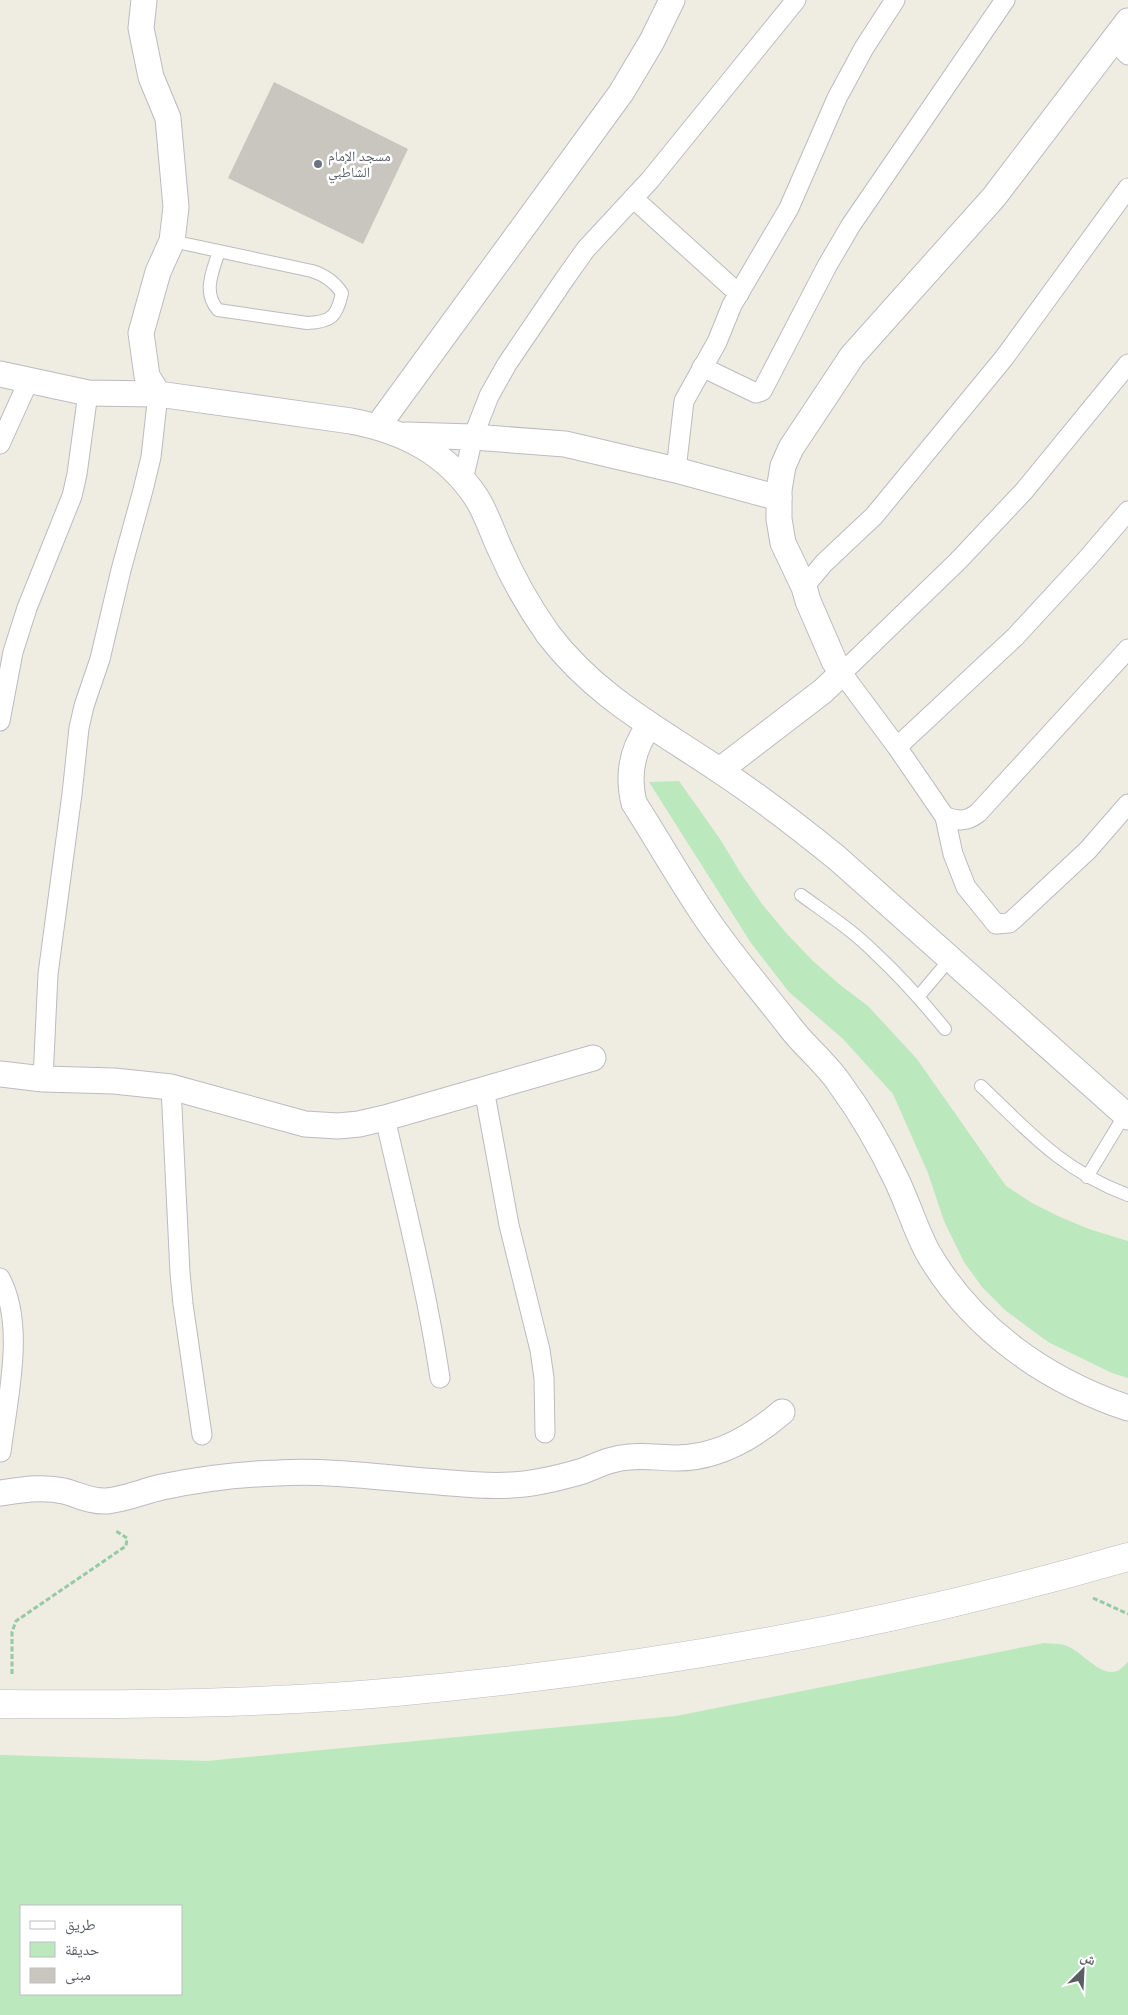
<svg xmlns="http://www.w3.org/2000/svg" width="1128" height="2015" font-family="Montserrat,'Noto Naskh Arabic',sans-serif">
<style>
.green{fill:#bbe9bd;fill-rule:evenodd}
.building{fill:#c9c6bf}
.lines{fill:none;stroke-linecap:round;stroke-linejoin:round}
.service-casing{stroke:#babcc2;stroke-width:14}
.pedestrian-casing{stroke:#babcc2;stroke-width:21}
.minor-casing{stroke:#babcc2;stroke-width:27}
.tertiary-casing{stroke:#babcc2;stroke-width:29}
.path{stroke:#94caa4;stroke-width:3;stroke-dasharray:5 2.5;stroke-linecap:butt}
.service{stroke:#fff;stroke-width:12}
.pedestrian{stroke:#fff;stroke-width:19}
.minor{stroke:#fff;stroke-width:25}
.tertiary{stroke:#fff;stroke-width:28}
.worship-dot{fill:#6b7280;stroke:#fff;stroke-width:2}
.labels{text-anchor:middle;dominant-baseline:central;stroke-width:5;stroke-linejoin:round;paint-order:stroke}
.worship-label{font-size:14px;fill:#5b616d;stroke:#fff;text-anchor:start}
</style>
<rect width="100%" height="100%" fill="#efece1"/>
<!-- green -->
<g class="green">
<path d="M679 781 720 839 740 872 762 904 787 934 812 960 839 984 868 1006 917 1059 1006 1186 1032 1203 1060 1217 1089 1229 1128 1241V1378L1112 1373 1048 1342 1005 1310 982 1287 964 1262 944 1221 928 1173 893 1094 843 1039 789 992 751 943 649 782Z"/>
<path d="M1044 1643C1051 1644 1058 1643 1064 1645 1081 1649 1101 1680 1119 1670 1122 1668 1126 1664 1128 1662V2015H0V1755L207 1761 676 1716ZM181 1906V1994H21V1906Z"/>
</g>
<!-- building -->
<path class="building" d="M274 82 408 149 363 244 228 178Z"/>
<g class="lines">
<defs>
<g id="service">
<path d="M172 241 312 271C325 275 334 281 342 293 337 316 332 322 307 323L218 310C202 292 213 271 219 251"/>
<path d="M801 895C826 913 852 930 874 952 900 976 923 1002 945 1029"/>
<path d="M918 997 950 959"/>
<path d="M981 1086C1029 1132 1063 1171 1128 1195"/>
<path d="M1087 1177 1125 1114"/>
</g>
<g id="pedestrian">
<path d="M1113 40 1128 55"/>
<path d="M633 198 739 294"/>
<path d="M1128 364 1024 491 958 561 842 673 897 747 945 817 953 854 966 887 996 924 1009 923 1014 919 1088 850 1128 804"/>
<path d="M702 367 756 393 762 391 827 266 851 225 1005 0"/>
<path d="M0 444 29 380"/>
<path d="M676 470 684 401 717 342 732 305 789 208 837 98 864 48 895 0"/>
<path d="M463 480 473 437 489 396 507 364 566 277 586 249 650 180 796 0"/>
<path d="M804 587 824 563 874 516 1004 358 1128 188"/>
<path d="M0 721 13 652 27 608 72 496 77 474 88 393"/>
<path d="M897 747 1015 637 1087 559 1128 511"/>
<path d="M945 817C959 821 966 822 978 813L1128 649"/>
<path d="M43 1079 48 974 72 794 79 728 84 706 100 659 121 570 143 490 151 457 158 394"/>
<path d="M171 1087 180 1273 183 1304 202 1435"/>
<path d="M484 1089 509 1225 540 1350 544 1378 545 1433"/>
<path d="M385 1118C405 1205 427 1291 440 1378"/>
<path d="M0 1278C26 1325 7 1401 1 1452"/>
</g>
<g id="minor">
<path d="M144 0 141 28 151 77 168 118 176 207 172 241 158 272 141 333 147 376 158 394"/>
<path d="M0 374 88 393 158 394 351 421C403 431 446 452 476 497 486 512 492 532 500 549 513 579 529 607 548 634 596 697 655 727 719 770 760 797 799 827 837 858L1128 1117"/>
<path d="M378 426 621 93 652 41 672 0"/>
<path d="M406 435 473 437 565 444 676 470 779 498"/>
<path d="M649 726C632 749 627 774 634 803 657 839 678 876 702 912 728 952 761 989 790 1027 805 1047 826 1063 840 1084 862 1114 881 1147 897 1181 908 1204 915 1228 927 1251 971 1328 1045 1380 1128 1408"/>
<path d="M720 770 823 691 842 673 834 661 808 601 804 587 783 543 779 519V490L783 466 791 448 852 356 994 197 1128 21"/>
<path d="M0 1074 43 1079 114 1081 171 1087 305 1124 338 1126 359 1124 385 1118 593 1058"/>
<path d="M0 1493C22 1490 42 1486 64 1491 79 1495 91 1502 107 1501 126 1499 144 1491 162 1487 200 1479 239 1474 278 1473 331 1470 386 1478 439 1482 463 1484 487 1487 512 1485 536 1484 559 1478 583 1471 598 1465 612 1458 629 1457 645 1455 661 1458 677 1458 717 1458 753 1437 782 1412"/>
</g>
<path id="tertiary" d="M0 1704C132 1705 264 1704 396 1692 643 1670 889 1626 1128 1557"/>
</defs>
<!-- service casing -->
<use href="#service" class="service-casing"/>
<!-- pedestrian casing -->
<use href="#pedestrian" class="pedestrian-casing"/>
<!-- minor casing -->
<use href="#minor" class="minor-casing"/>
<!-- tertiary casing -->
<use href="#tertiary" class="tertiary-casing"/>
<!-- path -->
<g class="path">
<path d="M1093 1598 1128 1614"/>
<path d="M12 1674V1632L16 1621 126 1546 127 1538 116 1531"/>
</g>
<!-- service -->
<use href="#service" class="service"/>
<!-- pedestrian -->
<use href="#pedestrian" class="pedestrian"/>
<!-- minor -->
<use href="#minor" class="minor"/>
<!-- tertiary -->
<use href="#tertiary" class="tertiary"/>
</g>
<!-- markers -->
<circle class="worship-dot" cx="318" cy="164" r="5"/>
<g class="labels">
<!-- worship labels -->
<g class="worship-label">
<text x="328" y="156">مسجد الإمام<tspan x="328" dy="16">الشاطبي</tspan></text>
</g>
</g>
<!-- legend -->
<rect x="20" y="1905" width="162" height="90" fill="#ffffff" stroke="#bdbfc1"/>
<rect x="30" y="1921" width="25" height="8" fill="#ffffff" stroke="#bdbfc1"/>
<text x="65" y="1930" font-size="15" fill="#5a5e64">طريق</text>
<rect x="30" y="1942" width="25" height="15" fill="#bbe9bd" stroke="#bdbfc1"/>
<text x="65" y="1955" font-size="15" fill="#5a5e64">حديقة</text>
<rect x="30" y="1968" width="25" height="15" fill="#c9c6bf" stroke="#bdbfc1"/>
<text x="65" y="1980" font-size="15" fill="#5a5e64">مبنى</text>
<!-- north arrow -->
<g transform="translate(1083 1970) rotate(24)" stroke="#ffffff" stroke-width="4" paint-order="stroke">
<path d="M0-4L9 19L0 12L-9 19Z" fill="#5a5e64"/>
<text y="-8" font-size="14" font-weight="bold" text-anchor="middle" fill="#5a5e64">ش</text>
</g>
</svg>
